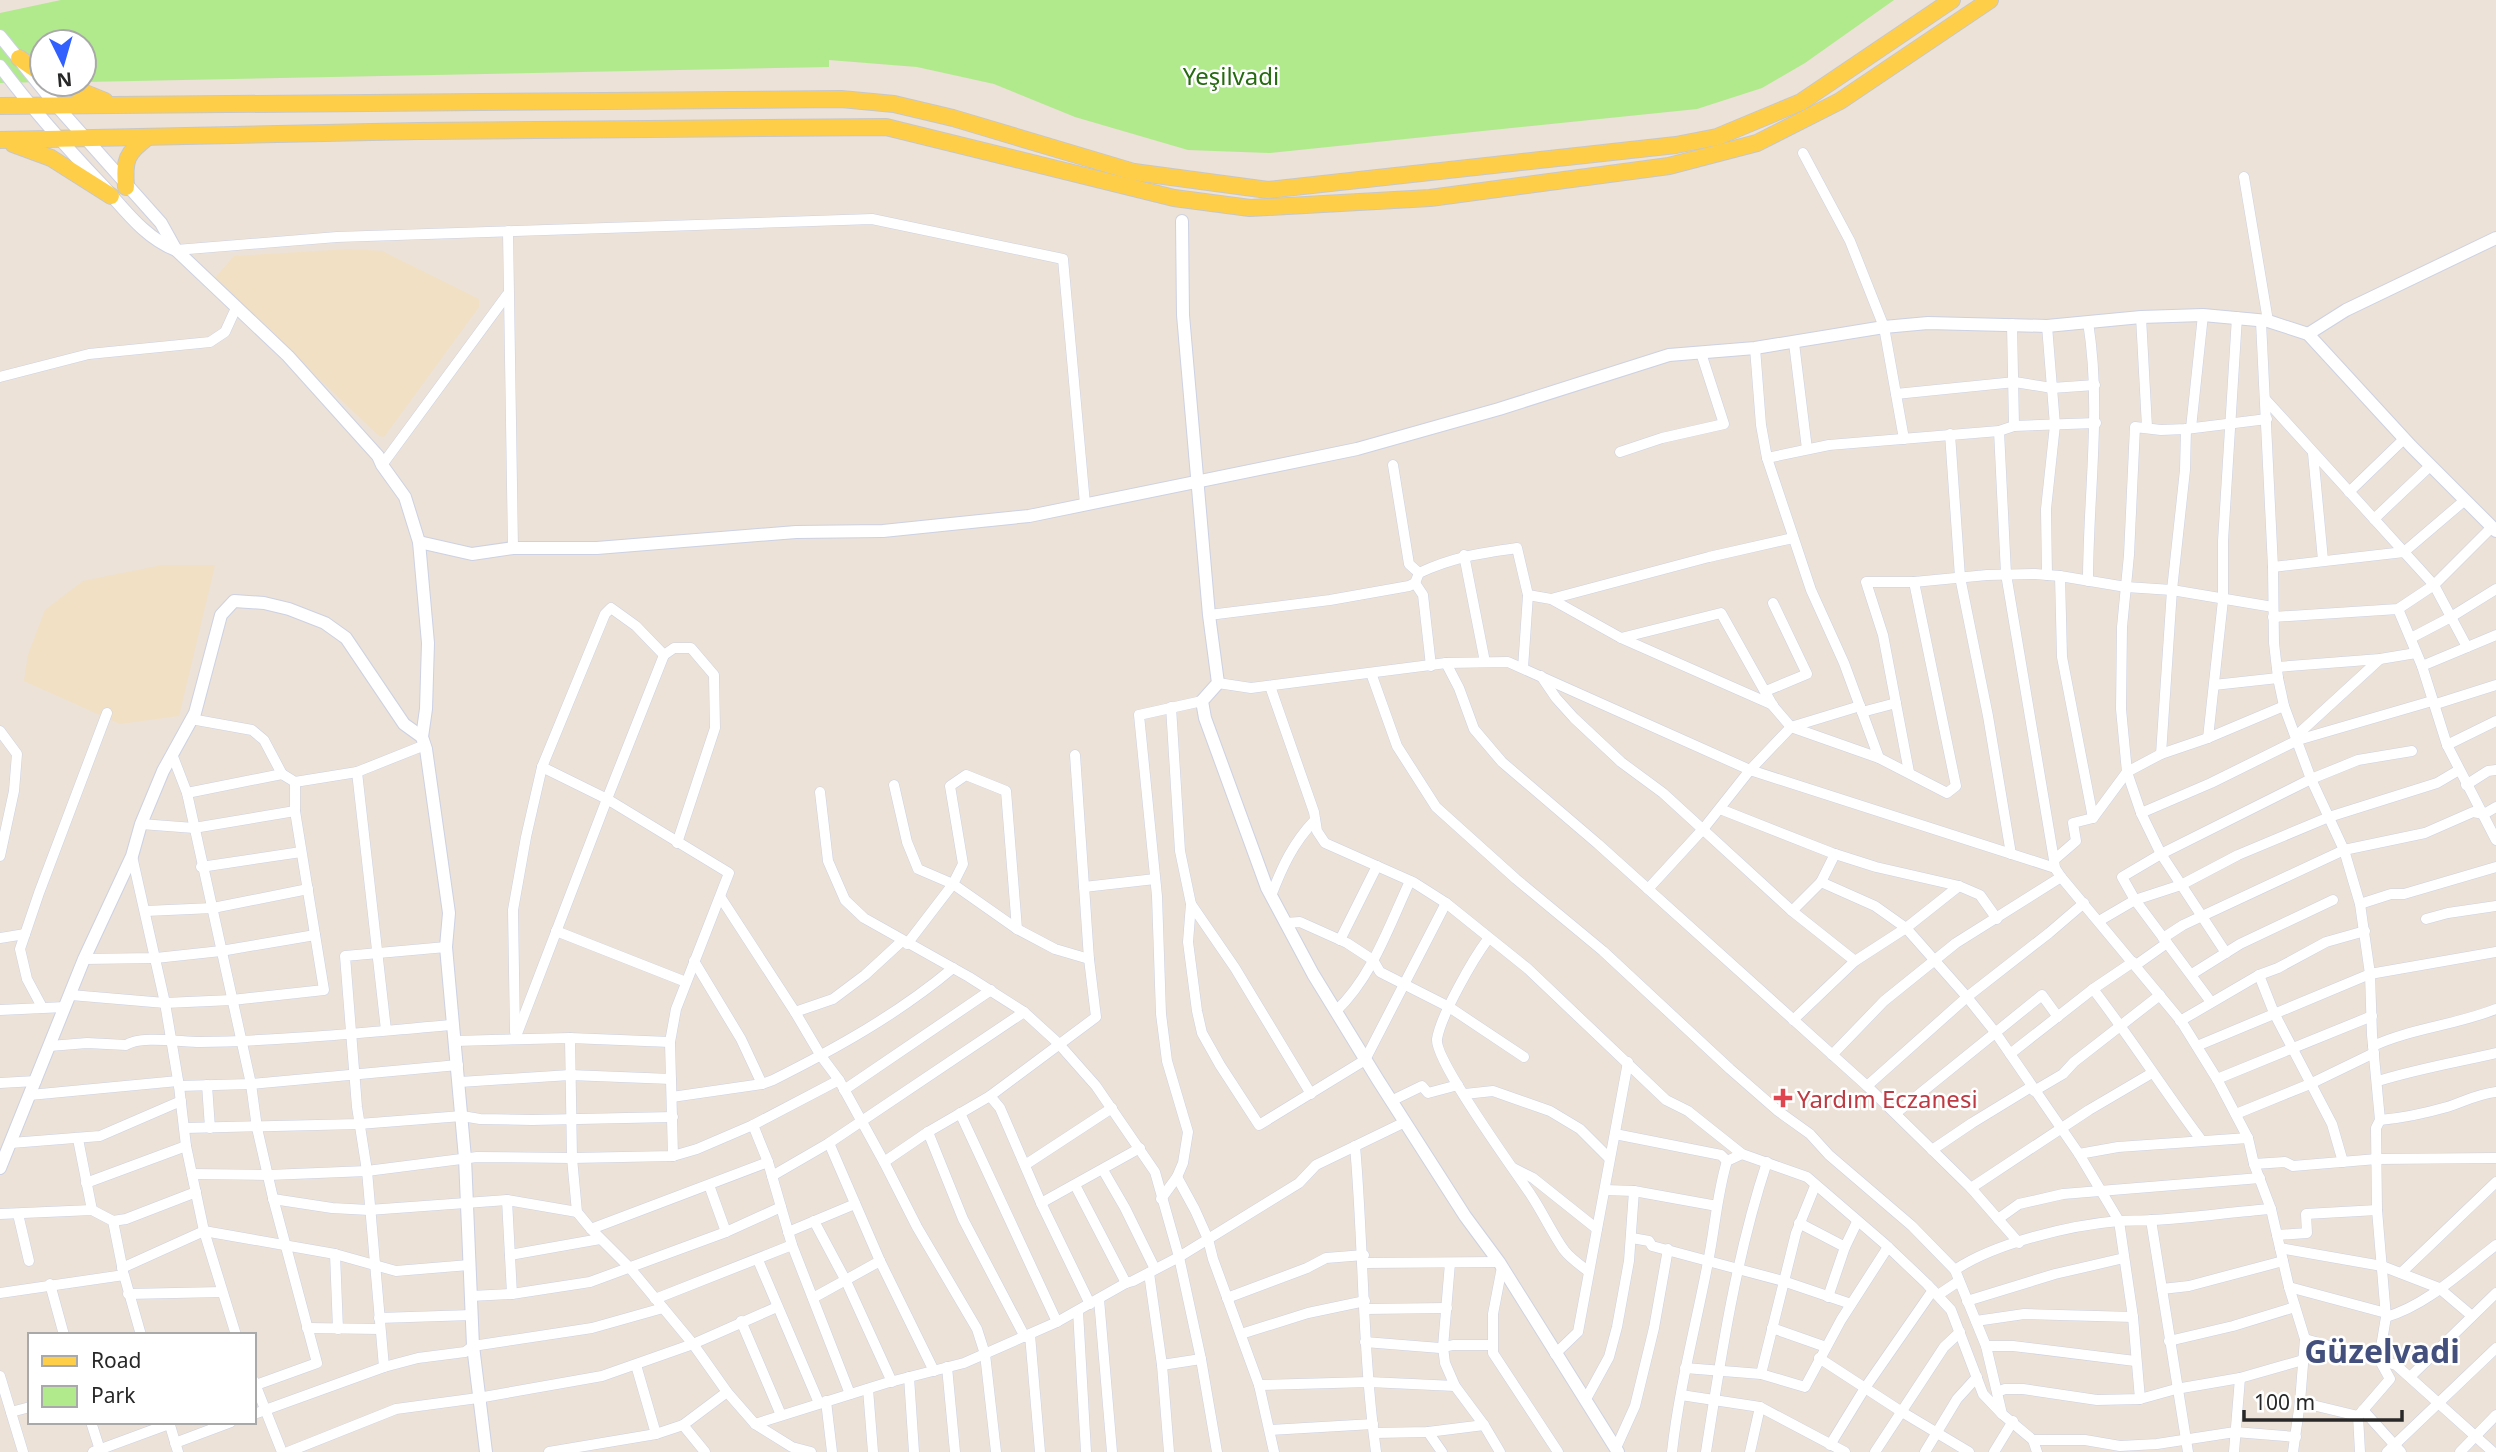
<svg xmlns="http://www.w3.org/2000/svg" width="2496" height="1452" font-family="'Noto Sans',sans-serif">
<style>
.education{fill:#f1e0c4}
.park{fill:#b0ea8c}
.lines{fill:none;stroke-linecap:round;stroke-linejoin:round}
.minor-casing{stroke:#ccd1e3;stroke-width:11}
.tertiary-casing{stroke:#ccd1e3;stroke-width:14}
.primary-casing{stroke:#c7c7c7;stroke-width:18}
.minor{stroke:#fff;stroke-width:10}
.tertiary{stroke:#fff;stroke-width:12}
.primary{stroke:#ffce49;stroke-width:16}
.health-dot{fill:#e0444e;stroke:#fff;stroke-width:2.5}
.labels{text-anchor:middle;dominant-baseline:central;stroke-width:5;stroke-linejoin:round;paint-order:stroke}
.park-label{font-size:24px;fill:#276b11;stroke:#fff}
.health-label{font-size:24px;fill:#be3a42;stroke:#fff;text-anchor:start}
.district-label{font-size:32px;font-weight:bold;fill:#43507d;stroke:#fff}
</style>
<rect width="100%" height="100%" fill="#ece2d7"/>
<!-- education -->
<g class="education">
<path d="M351 249 382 251 479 299V307L384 437 379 436 214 279 234 256Z"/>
<path d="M163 565H215L179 716 120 724 24 681 28 655 45 610 83 581Z"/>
</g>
<!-- park -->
<path class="park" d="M61 0H1894L1805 63 1762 88 1697 109 1269 153 1188 150 1075 117 994 84 917 67 829 60V67L84 82V42H42V82L0 83V13Z"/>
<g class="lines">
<defs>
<g id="minor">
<path d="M1803 153 1850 241 1884 327 1904 439"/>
<path d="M2244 177 2268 321"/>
<path d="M508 231 513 548"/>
<path d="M176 250 337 237 872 219 1063 259 1085 504"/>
<path d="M2141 317 2147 427"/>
<path d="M2261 322 2273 567 2274 643 2278 678 2284 706 2311 779 2344 850 2360 904 2370 974 2372 1035 2380 1120 2376 1128 2377 1210 2386 1317 2379 1359 2390 1379 2358 1416 2360 1452"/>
<path d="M2012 324 2014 426"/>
<path d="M2047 326 2055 425 2046 509 2047 575"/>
<path d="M1794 343 1807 449"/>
<path d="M1755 348 1761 425 1767 458 1811 590 1844 663 1879 758"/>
<path d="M0 377 89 354 210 342 225 332 236 308"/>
<path d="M1896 394 2015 382 2052 388 2095 385"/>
<path d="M2266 400 2434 585 2467 647"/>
<path d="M2191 428 2203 315"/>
<path d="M1999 431 2006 574 2054 860"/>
<path d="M1950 434 1960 577 1988 716 2011 854"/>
<path d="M1620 452 1662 438 1724 424 1701 353"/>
<path d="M2313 453 2323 560"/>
<path d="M1767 458 1829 445 1999 431 2014 426 2096 423"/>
<path d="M382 465 507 295"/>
<path d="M1393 465 1409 564 1419 573"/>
<path d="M2349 492 2404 439"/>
<path d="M2374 519 2430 466"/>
<path d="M1464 555 1485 662"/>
<path d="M2273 567 2404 552 2465 500"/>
<path d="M2060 576 2062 657 2093 818"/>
<path d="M2088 581C2088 494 2102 409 2088 322"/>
<path d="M1415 583 1423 595 1431 666"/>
<path d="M1528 595 1551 599 1621 638 1773 705"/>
<path d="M1551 599 1709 557 1793 538"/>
<path d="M2398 609 2422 666 2447 745 2496 840"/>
<path d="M1209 615 1330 600 1409 586 1415 583 1419 573C1453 557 1481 553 1517 548L1528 595 1523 668"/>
<path d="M2273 617 2398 609 2434 585 2492 527"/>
<path d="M1621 638 1721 613 1773 706 1791 727 1879 758 1947 793 1956 786 1914 582"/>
<path d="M2411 638 2451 617 2496 589"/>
<path d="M1446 663 1459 688 1474 729 1502 762 1598 844 1867 1086 1971 1188 2019 1243"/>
<path d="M2422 666 2496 635"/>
<path d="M2277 667 2380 659 2416 653"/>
<path d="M1371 673 1397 746 1436 807 1516 879 1603 951 1730 1069 1778 1111 1810 1134 1829 1155 1912 1226 1955 1270 1986 1346 2002 1414 2033 1440 2037 1452"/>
<path d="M1541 676 1556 698 1574 718 1621 762 1663 793 1792 911 1855 961"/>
<path d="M1218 683 1251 688 1446 663 1508 662 1750 770 2055 868"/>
<path d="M2214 685 2278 678"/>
<path d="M1270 686 1314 812 1317 831 1325 843 1413 882 1446 903 1527 968 1666 1100 1688 1111 1742 1154 1807 1177 1886 1245 1927 1284 1951 1310 1983 1394 2002 1414"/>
<path d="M1766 691 1807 674 1773 603"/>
<path d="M2436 704 2496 685"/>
<path d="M2284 706 2208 738 2161 754 2127 772 2093 818 2073 823 2076 841 2054 860 2055 868 2061 877 2181 1021 2217 1079 2248 1138 2254 1164 2271 1209 2289 1287 2305 1339 2300 1402 2293 1452"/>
<path d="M1171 707 1180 851 1191 904 1188 942 1197 1011 1202 1033 1220 1065 1259 1125 1365 1060 1446 903"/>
<path d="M1862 712 1896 703"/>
<path d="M191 719 252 730 264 740 282 774 295 782 357 772 425 745"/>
<path d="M0 731 17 754 14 791 0 856"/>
<path d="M2296 736 2380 659"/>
<path d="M2208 738 2223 600V541L2237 317"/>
<path d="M2447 745 2496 721"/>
<path d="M172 754 187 793 251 1084 257 1128 273 1198 317 1363 256 1385"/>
<path d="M2161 754 2172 590 2185 470 2186 429"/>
<path d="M542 767 607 799 664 655 674 648H691L714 675 715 728 677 843"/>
<path d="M357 772 386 1030"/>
<path d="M1909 772 1883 635 1866 582H1914L1987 575 2035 574 2060 576 2126 587 2172 590 2273 607"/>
<path d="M894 785 907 842 918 869 953 884 1017 929 1055 949 1089 959"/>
<path d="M2466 785 2488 771 2496 770"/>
<path d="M820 792 828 861 845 900 864 918 969 977 1024 1012 1058 1043 1096 1086 1155 1172 1179 1257 1201 1359 1217 1452"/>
<path d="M187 793 282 774"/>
<path d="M1720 809 1832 853 1876 867 1959 886 1980 895 1997 919"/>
<path d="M2141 813 2211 783 2298 740 2432 701"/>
<path d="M141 824 194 828 295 811"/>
<path d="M1835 854 1821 882 1875 906 1906 928 1967 997 1995 1032 2079 1154 2119 1221 2133 1317 2140 1399"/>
<path d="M132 856 165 1003 179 1086 186 1146 204 1231 236 1335"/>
<path d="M201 867 301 852"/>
<path d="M1084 887 1155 879"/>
<path d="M1648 889 1704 828 1750 770 1791 727 1860 706"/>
<path d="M1271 896C1282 867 1293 843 1315 820"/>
<path d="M721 898 795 1012 821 1056 839 1080 884 1162 917 1227 977 1329 985 1354 996 1452"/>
<path d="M1191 904 1235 968 1311 1094"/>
<path d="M2360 904 2391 894H2404L2496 867"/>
<path d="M146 911 213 908 308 889"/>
<path d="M1792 911 1821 882"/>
<path d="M2426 919 2448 913 2496 906"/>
<path d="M2099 921 2135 900 2181 885 2238 855 2329 817 2437 783 2459 770"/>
<path d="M1285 923 1300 922 1347 943 1373 960 1380 972 1449 1007 1524 1057"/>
<path d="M556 931 686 982"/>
<path d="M0 938 25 934"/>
<path d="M2163 938 2183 925 2344 850 2425 833 2473 812 2484 814 2496 807"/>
<path d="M1488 939C1473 959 1441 1015 1437 1039 1434 1060 1515 1171 1531 1195 1543 1213 1552 1233 1564 1250 1570 1258 1580 1265 1588 1271"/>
<path d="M1340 940 1377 866"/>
<path d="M907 944 953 884 963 864 950 786 966 775 1006 791 1017 929"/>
<path d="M2226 953 2161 854 2141 813 2127 772 2121 709 2122 627 2129 555 2135 427 2161 430 2186 429 2267 419"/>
<path d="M84 959 156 958 221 951 315 935"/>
<path d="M694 961 741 1039 762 1084"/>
<path d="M2136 965 2167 943"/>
<path d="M2192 974 2240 944 2333 900"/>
<path d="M2259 975 2274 1013 2332 1124 2343 1162"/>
<path d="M2093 989C2131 1038 2164 1091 2202 1141"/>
<path d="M71 995 165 1003 232 1000 324 990 295 811V782"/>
<path d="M2211 1002 2135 900 2122 877 2161 854 2311 779 2358 760 2412 751"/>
<path d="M42 1007 27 979 20 949 39 893 107 713"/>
<path d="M0 1010 65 1007"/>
<path d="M1336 1011C1372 977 1389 926 1410 881"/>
<path d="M795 1012 833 999 865 975 902 941"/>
<path d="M1793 1020 1855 961 1906 928 1959 886"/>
<path d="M2180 1021 2259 975 2278 968 2326 942 2365 931"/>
<path d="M515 1032 513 910 526 837 542 767 605 614 611 608 636 626 664 655"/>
<path d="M570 1038 572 1158 577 1212 591 1229 630 1268 693 1344 727 1392 755 1424 792 1447 811 1452"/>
<path d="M515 1039 607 799 729 873 676 1009 670 1042 673 1156"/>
<path d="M455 1041 570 1038 670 1042"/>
<path d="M50 1046 87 1043 126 1045C140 1035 181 1042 200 1042 284 1041 368 1032 452 1025"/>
<path d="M2197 1046 2370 974 2496 952"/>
<path d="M2373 1046C2412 1028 2456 1025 2496 1009"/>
<path d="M2010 1054 2093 989 2133 962"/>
<path d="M1832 1055 1884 1001 1956 943 2061 877"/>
<path d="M2217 1079 2372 1016"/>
<path d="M2378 1081C2416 1069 2457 1062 2496 1053"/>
<path d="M460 1082 570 1075 671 1079"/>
<path d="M0 1083 36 1081"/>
<path d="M207 1085 210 1128"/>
<path d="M179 1086 251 1084 458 1065"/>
<path d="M1867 1086 1967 997 2049 933 2084 903"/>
<path d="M844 1090 991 990"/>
<path d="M2034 1091 2063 1074 2074 1062 2160 995"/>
<path d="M1465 1094 1493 1091 1550 1111 1580 1129 1609 1158"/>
<path d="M30 1095 178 1081"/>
<path d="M990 1096 1000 1108 1041 1203 1090 1304"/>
<path d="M672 1097 762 1084 773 1080C837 1048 898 1014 953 968"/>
<path d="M1391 1101 1422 1086 1428 1093 1458 1085"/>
<path d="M960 1113 1057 1322"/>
<path d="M1896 1113 2042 995 2058 1017"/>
<path d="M2236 1114 2310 1084 2374 1053"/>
<path d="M2380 1120C2403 1118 2426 1113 2447 1107 2465 1101 2478 1094 2496 1092"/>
<path d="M753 1125 768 1162 792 1245 850 1394"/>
<path d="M185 1128 359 1124 462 1116 480 1119 532 1120 673 1117"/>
<path d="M928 1132 963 1219 1025 1337"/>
<path d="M1615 1134 1721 1155 1727 1161"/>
<path d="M78 1139 92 1210"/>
<path d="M11 1143 100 1136 181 1101"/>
<path d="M829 1143 880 1261 934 1371"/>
<path d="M1355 1146C1364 1248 1362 1350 1376 1452"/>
<path d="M1932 1150 1972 1123 2031 1087"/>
<path d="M2079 1154 2118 1147 2248 1138"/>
<path d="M884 1162 928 1132 990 1096 1096 1017 1089 959 1075 755"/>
<path d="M2254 1164 2285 1162 2293 1166 2377 1159 2496 1158"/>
<path d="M1025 1165 1112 1108"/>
<path d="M1513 1168 1533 1178 1597 1229"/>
<path d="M1103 1170 1125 1208 1155 1269"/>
<path d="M192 1174 269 1175 367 1171 477 1157 572 1158 673 1156 697 1149 753 1125 839 1080"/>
<path d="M772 1176 829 1143 1024 1012"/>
<path d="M1177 1177 1195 1210 1208 1239 1213 1259 1259 1385 1274 1452"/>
<path d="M86 1183 186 1146"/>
<path d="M709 1185 726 1232"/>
<path d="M1075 1185 1126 1283"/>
<path d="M1971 1188 2089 1110 2152 1073"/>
<path d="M1605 1190 1634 1191 1717 1206"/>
<path d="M273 1199 332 1208 369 1210 507 1200 577 1212"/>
<path d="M1161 1199 1177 1177 1183 1163 1188 1132 1167 1061 1161 1014 1157 896 1139 715 1202 701"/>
<path d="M507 1200 512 1294"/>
<path d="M1041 1203 1140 1148"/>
<path d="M0 1214 92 1210 113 1221 123 1271"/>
<path d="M18 1214 29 1261"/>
<path d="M1998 1219 2019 1204 2063 1194 2260 1178"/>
<path d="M2151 1220 2188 1452"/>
<path d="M113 1221 126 1219 196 1192"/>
<path d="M814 1221 846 1281 892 1382"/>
<path d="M1799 1223 1845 1247"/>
<path d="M591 1229 768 1162"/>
<path d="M788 1232 855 1204"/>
<path d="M2277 1235 2307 1233 2306 1214 2377 1210"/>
<path d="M1632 1238 1649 1241 1652 1246 1783 1281 1851 1304"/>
<path d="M2280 1248 2382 1266 2439 1288 2472 1316"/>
<path d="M335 1254 338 1329"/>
<path d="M510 1255 600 1239"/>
<path d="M758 1260 819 1403"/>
<path d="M1364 1263 1499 1262"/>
<path d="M1450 1263 1443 1347 1445 1363 1455 1386 1484 1425 1500 1452"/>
<path d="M1502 1267 1493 1314V1353L1558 1452"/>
<path d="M122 1268 204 1231 335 1254 396 1271 469 1265"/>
<path d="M1955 1270C1995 1243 2071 1225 2119 1221 2130 1220 2141 1221 2152 1220 2192 1218 2231 1212 2271 1209"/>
<path d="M1149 1273 1162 1365 1169 1452"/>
<path d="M2401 1273 2496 1182"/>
<path d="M50 1284 64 1335"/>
<path d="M2289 1287 2386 1313"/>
<path d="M2162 1289 2189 1286 2283 1261"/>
<path d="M0 1293 124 1275 141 1335"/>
<path d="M128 1294 222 1292"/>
<path d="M1938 1295 1959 1281"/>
<path d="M471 1296 512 1294 590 1282 726 1232 781 1207"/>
<path d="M1828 1297 1845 1247 1857 1222"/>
<path d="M813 1298 880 1261"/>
<path d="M1227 1298 1307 1268 1326 1258 1364 1255"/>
<path d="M655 1299 792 1245"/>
<path d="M1099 1299 1112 1452"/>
<path d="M1967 1301 2055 1274 2124 1258"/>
<path d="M1365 1309 1447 1308"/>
<path d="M1078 1311 1086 1452"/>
<path d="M2386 1317C2427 1305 2462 1271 2496 1245"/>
<path d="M379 1318 472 1315"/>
<path d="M741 1321 781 1415"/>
<path d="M1976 1321 2024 1314 2133 1317"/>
<path d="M307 1328 380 1329"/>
<path d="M1772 1328 1826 1347"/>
<path d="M1241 1334 1308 1313 1365 1301"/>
<path d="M1030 1335 1040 1452"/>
<path d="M2305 1339 2396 1365 2493 1452"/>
<path d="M2169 1341 2233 1326 2295 1307"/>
<path d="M1365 1342 1440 1348 1453 1345H1492"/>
<path d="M1986 1346H2013L2135 1361"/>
<path d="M1555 1354 1578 1332 1628 1062"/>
<path d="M1819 1358 1902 1412 1969 1452"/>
<path d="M636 1365 656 1434"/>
<path d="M1162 1365 1201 1359"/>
<path d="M384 1367 367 1171 357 1107 345 956 446 947"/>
<path d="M947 1367 955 1452"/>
<path d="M1685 1368 1761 1374 1805 1387 1841 1320 1888 1247"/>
<path d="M1761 1374 1796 1233 1815 1186"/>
<path d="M0 1376 23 1452"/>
<path d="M909 1377 914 1452"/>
<path d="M2410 1377 2496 1293"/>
<path d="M254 1381 282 1452"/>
<path d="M1259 1385 1369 1382 1455 1386"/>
<path d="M868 1389 873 1452"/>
<path d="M1997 1392 2005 1389H2023L2097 1400 2140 1399 2176 1389 2240 1378 2303 1360"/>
<path d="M1681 1395 1760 1407 1845 1452"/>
<path d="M1586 1399 1609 1357 1617 1327 1629 1261 1634 1191"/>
<path d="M826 1401 832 1452"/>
<path d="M2300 1402 2358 1416"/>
<path d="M2363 1410 2401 1452"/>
<path d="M11 1412 30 1407"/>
<path d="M254 1414 384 1367 418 1358 465 1352 473 1346 592 1328 663 1308"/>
<path d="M91 1422 100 1450"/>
<path d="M169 1422 178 1452"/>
<path d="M755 1424 886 1383 964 1363 1057 1322 1126 1283 1133 1281 1179 1257 1299 1183 1316 1165 1405 1122"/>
<path d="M683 1425 705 1452"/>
<path d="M1270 1430 1373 1424"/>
<path d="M1428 1432 1442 1452"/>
<path d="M1374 1433 1428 1432 1484 1425"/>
<path d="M2033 1440H2085L2120 1446 2157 1444 2235 1432 2296 1437"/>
<path d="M175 1443 231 1422"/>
<path d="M1830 1445 1865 1388 1933 1290"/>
<path d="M1616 1448 1635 1406 1654 1328 1668 1249"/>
<path d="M93 1452 169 1424"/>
<path d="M288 1452 396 1409 478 1398 602 1376 693 1344 777 1307"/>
<path d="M549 1452 656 1434 683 1425 727 1392"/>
<path d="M1672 1452C1679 1388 1696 1325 1708 1262 1715 1228 1717 1194 1727 1161L1742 1154"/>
<path d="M1706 1452C1721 1355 1736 1256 1767 1162"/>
<path d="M1750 1452 1760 1407"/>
<path d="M1875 1452 1944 1347 1960 1332"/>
<path d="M1925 1452 1957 1399 1977 1377"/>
<path d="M1994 1452 2013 1421"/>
<path d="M2234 1452 2240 1378"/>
<path d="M2387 1452 2496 1348"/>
<path d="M2460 1452 2496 1415"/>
</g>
<g id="tertiary">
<path d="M0 36 55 104 161 223 176 250 288 356 378 456 382 465 405 497 419 542 428 643 426 709 422 737 426 749 449 913 446 947 465 1158 473 1346 486 1452"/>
<path d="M0 66C32 109 67 148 103 186 125 210 145 238 176 250"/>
<path d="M1182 221 1183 315 1209 615 1218 683 1202 701 1205 718 1267 888 1313 974 1378 1080 1465 1216 1499 1262 1618 1452"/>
<path d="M2308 334 2346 310 2496 238"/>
<path d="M419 542 472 554 513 548H597L796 532 883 531 1029 516 1357 449 1499 409 1669 355 1755 348 1884 327 1928 323 2047 326 2141 317 2203 315 2268 321 2308 334 2411 446 2496 531"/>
<path d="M0 1168 84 959 132 856 141 824 163 771 195 713 221 615 234 601 264 603 289 609 325 623 346 638 404 724 422 737"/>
</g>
<g id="primary">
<path d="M19 58 42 74"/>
<path d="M63 84 105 101"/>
<path d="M0 106 841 99 894 104 953 118 1134 172 1268 190 1676 145 1717 137 1801 102 1952 0"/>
<path d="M0 140 419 131 886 127 1174 198 1250 208 1430 198 1669 166 1757 143 1840 101 1990 0"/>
<path d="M13 144 51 158 111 196"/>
<path d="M126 187C124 159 126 154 148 137"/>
</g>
</defs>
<!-- minor casing -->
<use href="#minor" class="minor-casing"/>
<!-- tertiary casing -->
<use href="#tertiary" class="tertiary-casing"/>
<!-- primary casing -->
<use href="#primary" class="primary-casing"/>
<!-- minor -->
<use href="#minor" class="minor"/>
<!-- tertiary -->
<use href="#tertiary" class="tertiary"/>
<!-- primary -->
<use href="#primary" class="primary"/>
</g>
<!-- markers -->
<path class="health-dot" d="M1779.5 1087.5h7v7h7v7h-7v7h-7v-7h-7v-7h7z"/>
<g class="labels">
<!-- park labels -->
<g class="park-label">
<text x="1231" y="75">Yeşilvadi</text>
</g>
<!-- health labels -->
<g class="health-label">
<text x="1797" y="1098">Yardım Eczanesi</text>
</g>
<!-- district labels -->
<g class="district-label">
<text x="2382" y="1350">Güzelvadi</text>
</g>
</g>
<!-- legend -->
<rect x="28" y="1333" width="228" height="91" fill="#ffffff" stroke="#a9a9a9" stroke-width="2"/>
<rect x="42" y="1356" width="35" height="10" fill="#ffce49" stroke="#a9a9a9" stroke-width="2"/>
<text x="91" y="1368" font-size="21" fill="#282828">Road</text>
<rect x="42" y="1386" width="35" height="21" fill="#b0ea8c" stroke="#a9a9a9" stroke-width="2"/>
<text x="91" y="1403" font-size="21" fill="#282828">Park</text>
<!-- north arrow -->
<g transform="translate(63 63) rotate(175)"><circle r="33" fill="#ffffff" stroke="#a9a9a9" stroke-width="2"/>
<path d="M0-5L12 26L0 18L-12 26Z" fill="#3160ff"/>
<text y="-10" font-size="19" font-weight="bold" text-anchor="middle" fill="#282828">N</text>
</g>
<!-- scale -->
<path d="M2244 1410v10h158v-10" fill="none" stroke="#282828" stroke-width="3.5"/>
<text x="2254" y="1410" font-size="21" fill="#282828" stroke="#ffffff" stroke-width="5" paint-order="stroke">100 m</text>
</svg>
